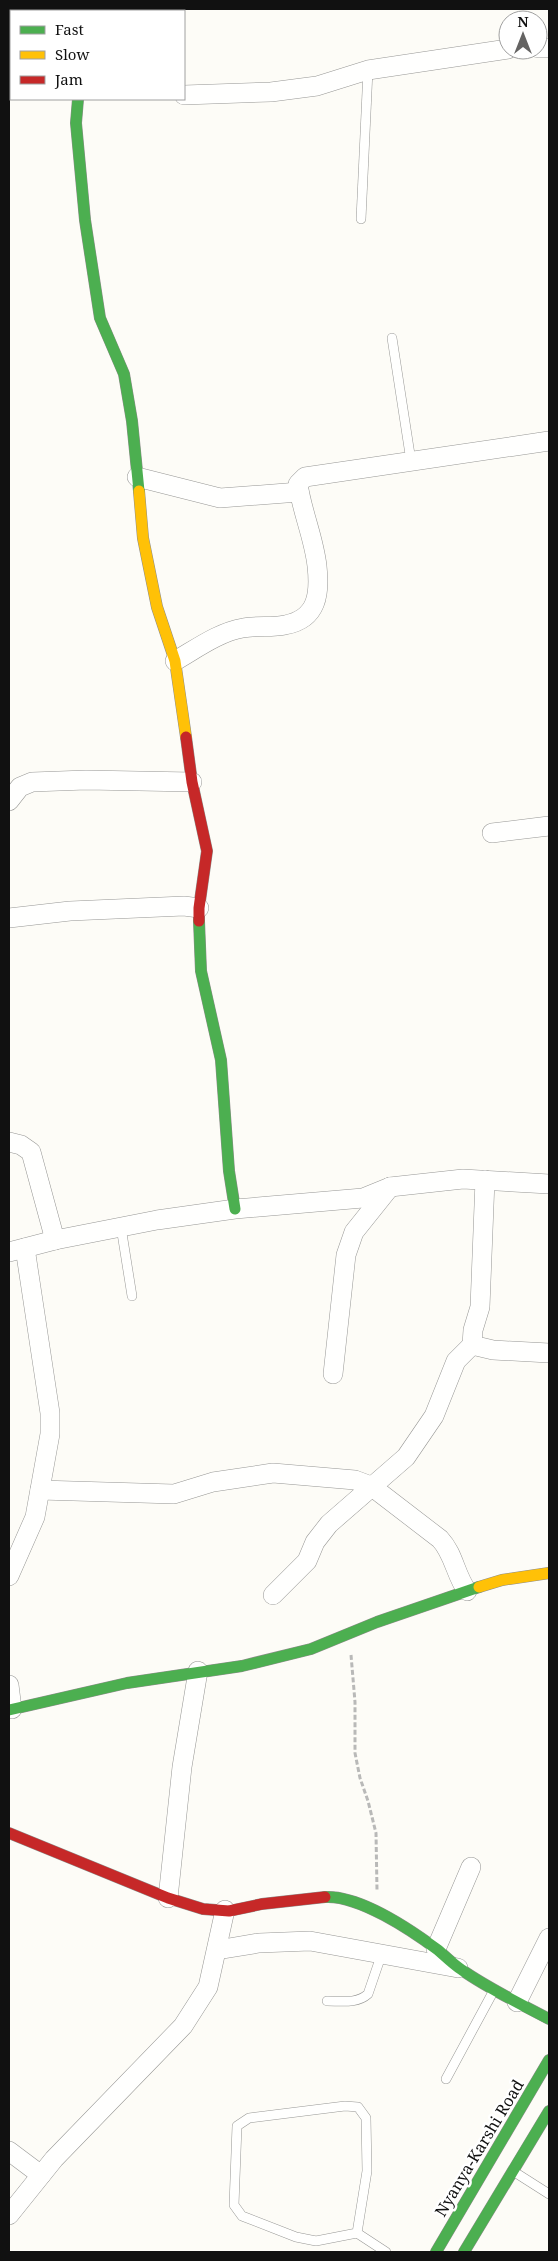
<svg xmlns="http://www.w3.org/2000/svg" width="558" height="2261" font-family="'Noto Serif',serif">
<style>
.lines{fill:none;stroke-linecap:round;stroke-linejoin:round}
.lane-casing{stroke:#979795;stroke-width:10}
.street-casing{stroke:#979795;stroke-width:20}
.fast-casing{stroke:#8e8d8b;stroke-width:12}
.slow-casing{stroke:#8e8d8b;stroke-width:12}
.jam-casing{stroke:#8e8d8b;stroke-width:12}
.path{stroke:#b9b9b8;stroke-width:3;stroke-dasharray:5 2.5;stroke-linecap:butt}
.lane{stroke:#fffffe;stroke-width:9}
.street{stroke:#fffffe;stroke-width:19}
.fast{stroke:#4caf50;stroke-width:11}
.slow{stroke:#ffc107;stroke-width:11}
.jam{stroke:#c62828;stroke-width:11}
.labels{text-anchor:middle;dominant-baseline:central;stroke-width:5;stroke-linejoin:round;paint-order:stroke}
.street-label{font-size:16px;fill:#111;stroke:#fff}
</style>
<rect width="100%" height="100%" fill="#fdfcf7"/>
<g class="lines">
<defs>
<g id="lane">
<path d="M361 219 368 70"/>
<path d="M392 338 411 461"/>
<path d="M121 1227 132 1296"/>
<path d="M327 2001C341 2001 357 2004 368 1994L382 1953"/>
<path d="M446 2079 493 1992"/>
<path d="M516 2173 549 2194"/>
<path d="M357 2233 367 2171 366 2118 358 2107 345 2106 249 2118 237 2126 234 2205 242 2216 296 2237 316 2241 357 2233 386 2252"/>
</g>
<g id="street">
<path d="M87 9V11"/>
<path d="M538 48H549"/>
<path d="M184 95 271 92 317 86 368 70 508 49"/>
<path d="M137 477 220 498 299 492"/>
<path d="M175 661C196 649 219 632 243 628 257 625 272 628 285 625 318 619 320 593 317 566 314 538 302 512 298 484L305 477 549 441"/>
<path d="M9 801 20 787 32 782 86 780 192 782"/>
<path d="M492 833 549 826"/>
<path d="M9 918 70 911 184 906 199 908"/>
<path d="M9 1142 21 1145 31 1152 55 1240"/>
<path d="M485 1180 480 1307 473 1330 472 1345 493 1350 549 1353"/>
<path d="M9 1252 55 1240 157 1220 235 1209 363 1198 390 1187 463 1179 549 1184"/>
<path d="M333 1374 346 1255 354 1232 390 1187"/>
<path d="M40 1490 174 1494 213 1482 273 1473 355 1480 371 1486 440 1539C454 1554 455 1574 467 1591"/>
<path d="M9 1576 35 1517 50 1434V1413L25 1248"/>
<path d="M273 1595 307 1561 315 1542 329 1524 406 1457 434 1416 456 1361 472 1345"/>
<path d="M9 1685 12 1709"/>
<path d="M168 1898 182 1767 198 1671"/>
<path d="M436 1949 471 1867"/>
<path d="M217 1950 259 1943 310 1941 458 1968"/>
<path d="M517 2002 549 1938"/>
<path d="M9 2151 41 2175"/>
<path d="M9 2215 54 2159 183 2026 208 1987 225 1910"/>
</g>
<g id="fast">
<path d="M78 99 76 123 85 220 100 318 124 374 132 421 139 491"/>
<path d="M199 921 201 971 221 1060 229 1171 235 1209"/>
<path d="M9 1710 127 1683 242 1666 311 1649 377 1622 479 1587"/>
<path d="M325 1897C359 1895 411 1930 438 1950 446 1957 453 1964 462 1970 489 1989 519 2003 549 2019"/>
<path d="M436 2252 549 2060"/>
<path d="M464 2252 549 2111"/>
</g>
<g id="slow">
<path d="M139 491 143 538 157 607 175 661 186 737"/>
<path d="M479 1587 502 1580 549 1573"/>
</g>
<g id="jam">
<path d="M186 737 192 782 207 851 199 908V921"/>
<path d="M9 1833 168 1898 203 1909 229 1911 262 1904 325 1897"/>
</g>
</defs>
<!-- lane casing -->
<use href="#lane" class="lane-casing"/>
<!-- street casing -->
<use href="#street" class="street-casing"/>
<!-- fast casing -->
<use href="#fast" class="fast-casing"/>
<!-- slow casing -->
<use href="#slow" class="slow-casing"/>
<!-- jam casing -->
<use href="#jam" class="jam-casing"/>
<!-- path -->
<path class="path" d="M351 1655 355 1702V1753L360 1778 368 1801 376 1833 377 1890"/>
<!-- lane -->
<use href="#lane" class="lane"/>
<!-- street -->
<use href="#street" class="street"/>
<!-- fast -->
<use href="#fast" class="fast"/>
<!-- slow -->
<use href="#slow" class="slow"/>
<!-- jam -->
<use href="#jam" class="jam"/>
</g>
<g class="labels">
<!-- street labels -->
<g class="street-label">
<text transform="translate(479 2148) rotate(-59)">Nyanya-Karshi Road</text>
</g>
</g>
<!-- border -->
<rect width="558" height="2261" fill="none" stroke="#111111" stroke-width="20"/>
<!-- legend -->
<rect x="10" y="10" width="175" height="90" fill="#ffffff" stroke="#a0a0a0"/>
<rect x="20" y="26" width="25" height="8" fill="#4caf50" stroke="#a0a0a0"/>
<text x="55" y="35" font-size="15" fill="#111111">Fast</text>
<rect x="20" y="51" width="25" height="8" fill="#ffc107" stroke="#a0a0a0"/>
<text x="55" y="60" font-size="15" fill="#111111">Slow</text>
<rect x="20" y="76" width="25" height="8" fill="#c62828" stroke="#a0a0a0"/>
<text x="55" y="85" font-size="15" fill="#111111">Jam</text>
<!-- north arrow -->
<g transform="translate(523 35)"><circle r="24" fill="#ffffff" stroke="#a0a0a0"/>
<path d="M0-4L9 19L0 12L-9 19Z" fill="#646362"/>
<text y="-8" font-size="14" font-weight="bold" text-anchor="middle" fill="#111111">N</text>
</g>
</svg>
